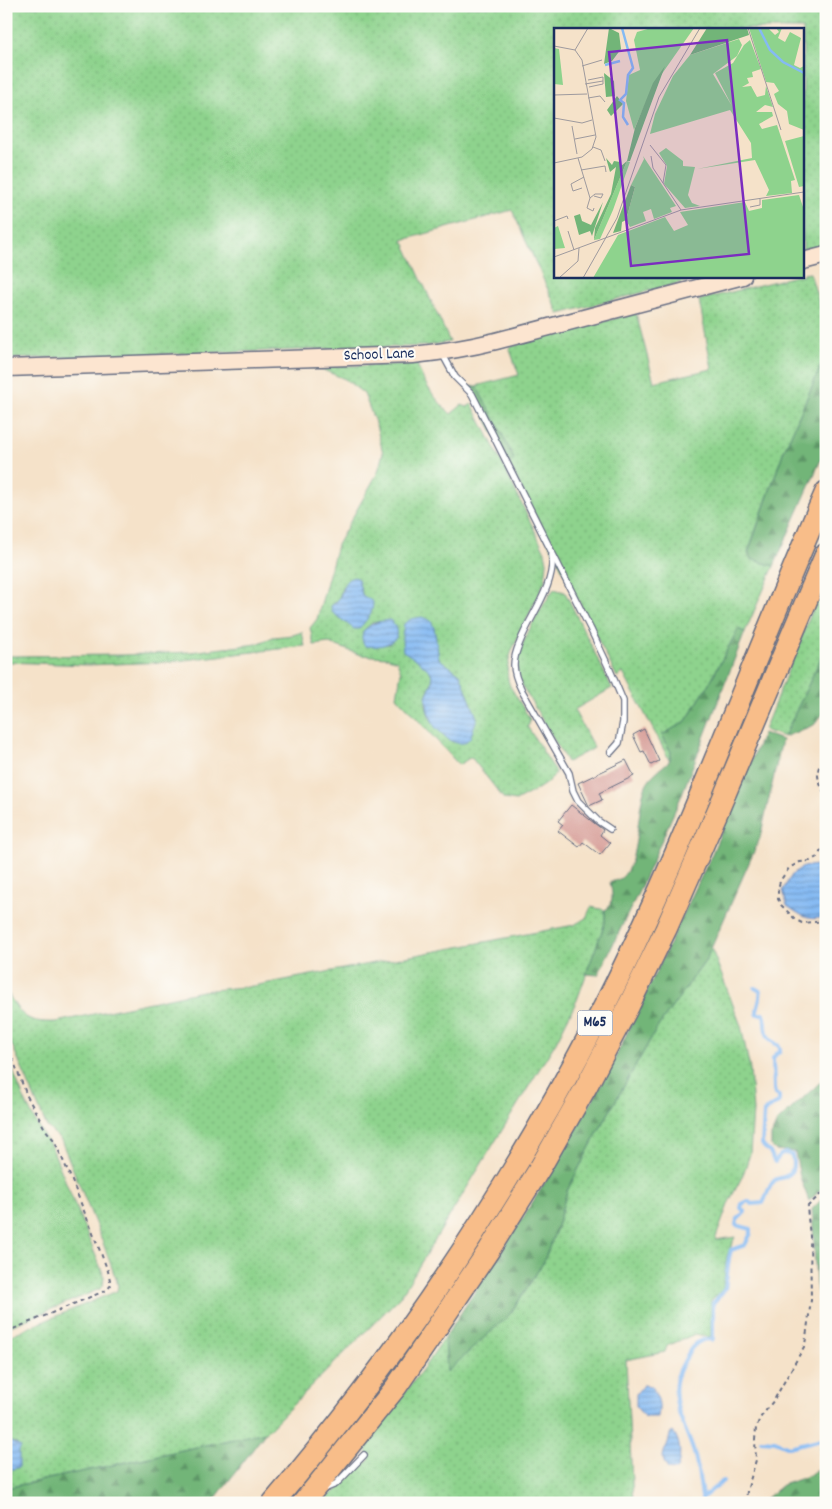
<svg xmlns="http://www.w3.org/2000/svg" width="832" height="1509" font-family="Dekko,sans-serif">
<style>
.grass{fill:url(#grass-dots);stroke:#548176;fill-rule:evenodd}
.forest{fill:url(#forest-firs);stroke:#46726b}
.water{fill:url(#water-rules);stroke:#5074a8}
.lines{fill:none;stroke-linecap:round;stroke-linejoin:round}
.stream{stroke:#85baf3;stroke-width:4}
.building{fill:#d79e98}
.service-casing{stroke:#676e83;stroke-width:8}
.secondary-casing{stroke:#676e83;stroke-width:19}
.motorway-casing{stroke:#676e83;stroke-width:24}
.path{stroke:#676e83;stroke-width:2;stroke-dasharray:4 4;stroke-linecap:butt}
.service{stroke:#fff;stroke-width:5.5}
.secondary{stroke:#fce5d0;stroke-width:16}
.motorway{stroke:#f8bd89;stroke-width:21}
.labels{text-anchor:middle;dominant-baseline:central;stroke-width:4;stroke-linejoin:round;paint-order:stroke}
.shield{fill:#fdfcf7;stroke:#5f6c8c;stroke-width:1}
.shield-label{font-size:15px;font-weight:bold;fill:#1b2f5e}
.street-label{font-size:16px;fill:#1b2f5e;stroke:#fdfcf7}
.inset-river{fill:none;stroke:#85baf3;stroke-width:2.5}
.inset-road{fill:none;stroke:#9e9a9e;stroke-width:1}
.view{fill:#7b2cbf;fill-opacity:0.15;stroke:#7b2cbf;stroke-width:2.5}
.inset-edge{fill:none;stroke:#1b2f5e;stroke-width:2.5}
</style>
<defs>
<pattern id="grass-dots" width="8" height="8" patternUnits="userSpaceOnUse" patternTransform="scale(1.25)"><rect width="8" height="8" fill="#8ed38d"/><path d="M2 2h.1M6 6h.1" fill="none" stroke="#7ab57c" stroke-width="1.8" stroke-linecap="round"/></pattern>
<pattern id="forest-firs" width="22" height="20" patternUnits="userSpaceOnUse" patternTransform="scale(1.25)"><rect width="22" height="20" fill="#72b578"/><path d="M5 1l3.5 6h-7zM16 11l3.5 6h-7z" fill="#5d9466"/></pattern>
<pattern id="water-rules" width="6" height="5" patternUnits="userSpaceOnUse" patternTransform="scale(1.25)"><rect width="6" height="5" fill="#85baf3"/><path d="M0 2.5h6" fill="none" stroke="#6c98c8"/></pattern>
</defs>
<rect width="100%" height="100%" fill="#fdfcf7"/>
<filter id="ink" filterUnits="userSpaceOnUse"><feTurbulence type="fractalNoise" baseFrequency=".02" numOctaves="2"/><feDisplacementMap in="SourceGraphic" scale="10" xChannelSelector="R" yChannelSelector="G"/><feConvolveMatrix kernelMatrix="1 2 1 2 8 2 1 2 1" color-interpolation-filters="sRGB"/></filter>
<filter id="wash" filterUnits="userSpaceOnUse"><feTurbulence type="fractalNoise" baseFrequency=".0096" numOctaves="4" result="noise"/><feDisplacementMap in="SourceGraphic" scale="20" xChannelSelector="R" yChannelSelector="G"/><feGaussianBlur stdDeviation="1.12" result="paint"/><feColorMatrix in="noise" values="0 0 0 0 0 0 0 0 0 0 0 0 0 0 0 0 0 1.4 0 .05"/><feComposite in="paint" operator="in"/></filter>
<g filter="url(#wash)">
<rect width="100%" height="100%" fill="#f5e2c9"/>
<!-- grass -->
<g class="grass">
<path d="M6 6H826V246L803 252V29H556V276H707L559 314 512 210 403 240 450 342 426 346 6 359Z"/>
<path d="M810 273 824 319 826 320V354L783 453 748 552 751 559 774 566 745 632 738 629 709 684 686 721 662 735 671 752 670 761 623 673 617 677 509 464 498 425 476 386 519 375 509 347 636 313 654 382 712 369 699 300 796 276H803V274Z"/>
<path d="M417 364C424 385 435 399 451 414L462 405 467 407 472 404 498 455 545 552 547 562 545 581 513 648C508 660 505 674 510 686L530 719 529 725 527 726 556 772C550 785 529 793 516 801L504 799 471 757 459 765 397 697 401 672 397 661 386 657 361 655 329 643 314 645 310 628 317 619 337 545 378 472 383 453 376 425 364 394 345 379 323 370 308 367ZM342 586H360L362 595 367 600 331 606 339 599ZM380 621 390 644 373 646 364 630 372 623ZM434 628 439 659 460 674 477 718 457 743C440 736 423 716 426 696 428 688 435 682 431 673 429 669 424 665 420 662Z"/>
<path d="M826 585V647L784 737 764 730 812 611Z"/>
<path d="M554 589 565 592 612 688 574 710 594 748 567 762 520 682C518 676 517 670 517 663 520 642 542 606 554 589Z"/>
<path d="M302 632 305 646 167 662 87 665 6 662V656L123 655 190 652 257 644 273 637 293 635Z"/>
<path d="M591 907 605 910V923L577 1000 556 1042 400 1297 266 1432 6 1488V1471L19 1467 17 1444 6 1440V1337L117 1291 118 1285 102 1240 61 1140 47 1127 12 1045 6 1046V990C21 1016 25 1023 56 1022L202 991 253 986 574 925 586 918Z"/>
<path d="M711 947 741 1026 750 1069 753 1111 750 1154 743 1175 729 1202 715 1240 735 1237 727 1256 723 1289 711 1300V1337L695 1334 667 1346 665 1352 626 1360 633 1503H319L337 1490 370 1459 365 1446 425 1366 445 1337 447 1371 510 1314 543 1263 556 1230 567 1191 594 1139 657 1028 706 960Z"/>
<path d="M6 1049C16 1083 31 1119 52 1148L104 1276 103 1286 100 1289 6 1328Z"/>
</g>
<!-- forest -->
<g class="forest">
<path d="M826 354V448L774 566 751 559 748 553 783 453Z"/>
<path d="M476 386 498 425 514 459 509 464 470 387Z"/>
<path d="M738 629 745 632 680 799 640 889 598 975 586 974 605 923V910C615 904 612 892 610 882 614 881 618 880 621 878 640 863 636 808 646 785 651 774 662 768 670 760L671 752 662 735 686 721 709 684Z"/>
<path d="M826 647V710L814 725 784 737Z"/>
<path d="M763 733 782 740 760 838 706 960 657 1028 594 1139 567 1191 556 1230 543 1263 510 1314 447 1372 445 1337 516 1229 555 1166 609 1071 711 856Z"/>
<path d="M826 1077V1185L809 1201 800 1177 795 1152 775 1150 771 1146V1136L777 1122Z"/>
<path d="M826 1197V1309L819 1303 816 1284 812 1209 823 1198Z"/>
<path d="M266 1432 212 1503H6V1488Z"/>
<path d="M826 1445V1503H760L782 1485 808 1476 820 1467V1447Z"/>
</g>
<!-- water -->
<g class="water">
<path d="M354 577 358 579 362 595 373 602C373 614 366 620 359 629H354L332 612 331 606C334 604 336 603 338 600 344 592 341 580 354 577Z"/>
<path d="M422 617 431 621 434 628 439 659 460 674 477 718 470 738 464 743H457L449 740 435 727 428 711 426 697 433 681 431 672 420 662 403 651 402 638 404 624 411 619Z"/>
<path d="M390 620C396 626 397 630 396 638 387 646 377 647 365 646 354 629 376 621 390 620Z"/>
<path d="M823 858 826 859V916C809 923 801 915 787 906L783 890C793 871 797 866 819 865Z"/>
<path d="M643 1385 651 1386C658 1398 661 1402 658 1417H645L636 1407V1394Z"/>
<path d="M673 1432C681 1440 682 1461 676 1470L668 1469C657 1453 668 1451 670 1434Z"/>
<path d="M6 1440 21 1447 19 1451V1467L6 1471Z"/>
</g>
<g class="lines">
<!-- stream -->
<g class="stream">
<path d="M761 1440 775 1441 789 1447 826 1438"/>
<path d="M702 1498 723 1481"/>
<path d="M703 1503C700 1486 699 1469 694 1453 687 1429 672 1409 676 1382 677 1373 684 1362 688 1354 692 1345 702 1337 712 1340L713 1338V1303L725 1289 729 1258 731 1250 745 1245 751 1233V1229L736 1225 737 1220 745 1212 741 1208 742 1204 748 1201 752 1204 763 1203C767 1196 768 1187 774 1181 777 1178 777 1179 781 1178 794 1175 794 1166 792 1155L785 1153 780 1155 775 1162C772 1159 773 1157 771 1154 769 1150 764 1149 762 1144L764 1112 772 1106 777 1104 779 1101V1096L775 1094 774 1089 773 1058 776 1054 780 1052C781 1044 775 1045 770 1039 764 1033 766 1023 764 1014H757C756 1006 762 1000 760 991L755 988"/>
</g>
</g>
<g id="blocks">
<!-- building -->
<g class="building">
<path d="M644 729 659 761 651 765 644 751 641 752 633 735Z"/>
<path d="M626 760 634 776 599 793 602 800 589 806 578 783Z"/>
<path d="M571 805 603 830 600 835 610 843 600 855 583 842 579 847 558 831 563 825 558 821Z"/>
</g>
</g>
</g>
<g filter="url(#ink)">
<use href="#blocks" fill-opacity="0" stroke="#676e83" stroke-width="1"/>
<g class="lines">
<defs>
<g id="service">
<path d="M442 353 455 377 472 394 493 435 591 630 610 670 623 701V722L619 743 611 752"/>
<path d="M552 555C555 586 531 614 520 642 517 649 514 657 514 665 514 674 518 683 522 691L569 773 573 791 578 801 598 821 610 829"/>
<path d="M324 1489 336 1484 364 1455"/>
</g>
<g id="secondary">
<path d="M803 261 826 255"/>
<path d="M6 368 413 355C442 352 468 348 496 341L743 276"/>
</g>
<g id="motorway">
<path d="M273 1503C403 1351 514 1183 605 1005 689 839 751 663 826 492"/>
<path d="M303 1503 396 1387 429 1339 489 1250 540 1168 586 1087 629 1005 666 929 719 808 826 554"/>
</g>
</defs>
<!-- service casing -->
<use href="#service" class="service-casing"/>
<!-- secondary casing -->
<use href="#secondary" class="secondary-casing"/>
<!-- motorway casing -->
<use href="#motorway" class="motorway-casing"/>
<!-- path -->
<g class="path">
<path d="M826 764 820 765C814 775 822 788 826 797"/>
<path d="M826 843 817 857 810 861 800 862 789 868 780 881 778 890V899L781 905 796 920 802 923 826 921"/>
<path d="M6 1332 107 1290 111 1285 108 1271 70 1176 54 1140 45 1129 27 1096 12 1057"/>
<path d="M713 1503 716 1497"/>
<path d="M746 1503 747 1491 756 1460 755 1440 756 1428 760 1418 774 1400 805 1345 811 1300 810 1236 807 1207 826 1189"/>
</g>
<!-- service -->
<use href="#service" class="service"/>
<!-- secondary -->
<use href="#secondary" class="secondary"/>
<!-- motorway -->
<use href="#motorway" class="motorway"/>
</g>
</g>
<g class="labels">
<!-- shield labels -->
<rect class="shield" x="577.5" y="1010.5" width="35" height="25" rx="4"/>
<g class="shield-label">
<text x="595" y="1023">M65</text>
</g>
<!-- street labels -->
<g class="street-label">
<text transform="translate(379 355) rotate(-2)">School Lane</text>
</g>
</g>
<!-- overview -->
<g transform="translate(554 28)">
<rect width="250" height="250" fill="#f5e2c9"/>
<path d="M97 0H140L98 60 80 102 72 73 75 47 86 42 80 12 83 4ZM195 0H214L221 7 225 4 222 0H228L224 10 231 14 236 4 247 10 240 37 246 40 250 38V102L235 96 233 83 224 76 220 66 225 63 220 55 212 54ZM185 11 188 17 183 28 159 46 178 78 161 45 179 35 190 17 196 12 207 41 198 44 199 49 193 50 195 55 188 59 197 58 203 69 211 67 212 58 219 79 211 77 202 84H218L219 88 205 96 208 101 223 97 241 152 237 153 238 165 212 168 215 162 201 132 143 141 198 130 197 115 176 82 96 106 101 86 119 48 136 27ZM0 20 5 21 9 57 0 56ZM250 108V158L245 159 231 113ZM112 120 129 133V138L141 139 134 167 138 175 146 178 131 180 110 156 113 138 105 125ZM89 128 122 178 116 180 118 184 100 191 97 181 89 184 92 193 76 199 72 192 81 159 77 157 90 131ZM73 133 76 134 59 182 46 211 40 212ZM245 167 250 182V250H39L64 207 111 189 120 203 134 197 126 184 191 174 195 183 208 180V172ZM4 198 11 220 0 221V200Z" fill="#8ed38d"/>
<path d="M55 0 65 5 67 21 58 33 50 36ZM153 0H193L195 7 136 27ZM111 38 76 133H73L81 100 99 55ZM50 45 60 53 61 68 52 69ZM63 68 69 76 57 88 53 82ZM52 130 58 137 60 133 66 134V139L73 133 40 212 41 200 57 166 62 139 56 144ZM77 157 81 159 72 192 68 194 67 203 59 205ZM49 174 38 208 36 203 25 207 20 188 26 186 28 193 37 197Z" fill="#72b578"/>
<path class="inset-river" d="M68 0 79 40 74 47 72 66 66 72 70 75 69 89 74 97M205 0 216 22 229 34 250 45M51 37 66 33"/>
<path class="inset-road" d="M194 0 227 102M0 18 21 22M21 22 34 0M28 38 48 32M34 52 49 49V56L35 59M31 56 49 53M0 67 33 66M34 70 46 68 51 74M0 90 28 95 38 92M18 98 23 126M21 111 41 107M96 117 112 137 109 155M39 119 47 122 51 133M97 128 99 140 127 182M24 130 36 170 33 180 39 183 40 180M0 135 28 129 38 121 42 109 28 32 21 22M27 142 51 138 52 144M28 160 19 163 17 156 30 149M36 170 41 166H49L47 170 40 168M196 179 206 177V171M0 193 13 188 14 191M14 203 20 222M0 229 127 182 250 164M5 250 24 233 25 220M29 250 63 190 105 69 146 0"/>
<path class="view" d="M173 12 195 226 77 238 55 24Z"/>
<rect width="250" height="250" class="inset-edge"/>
</g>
<!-- margin -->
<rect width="832" height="1509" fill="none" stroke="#fdfcf7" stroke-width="25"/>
</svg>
